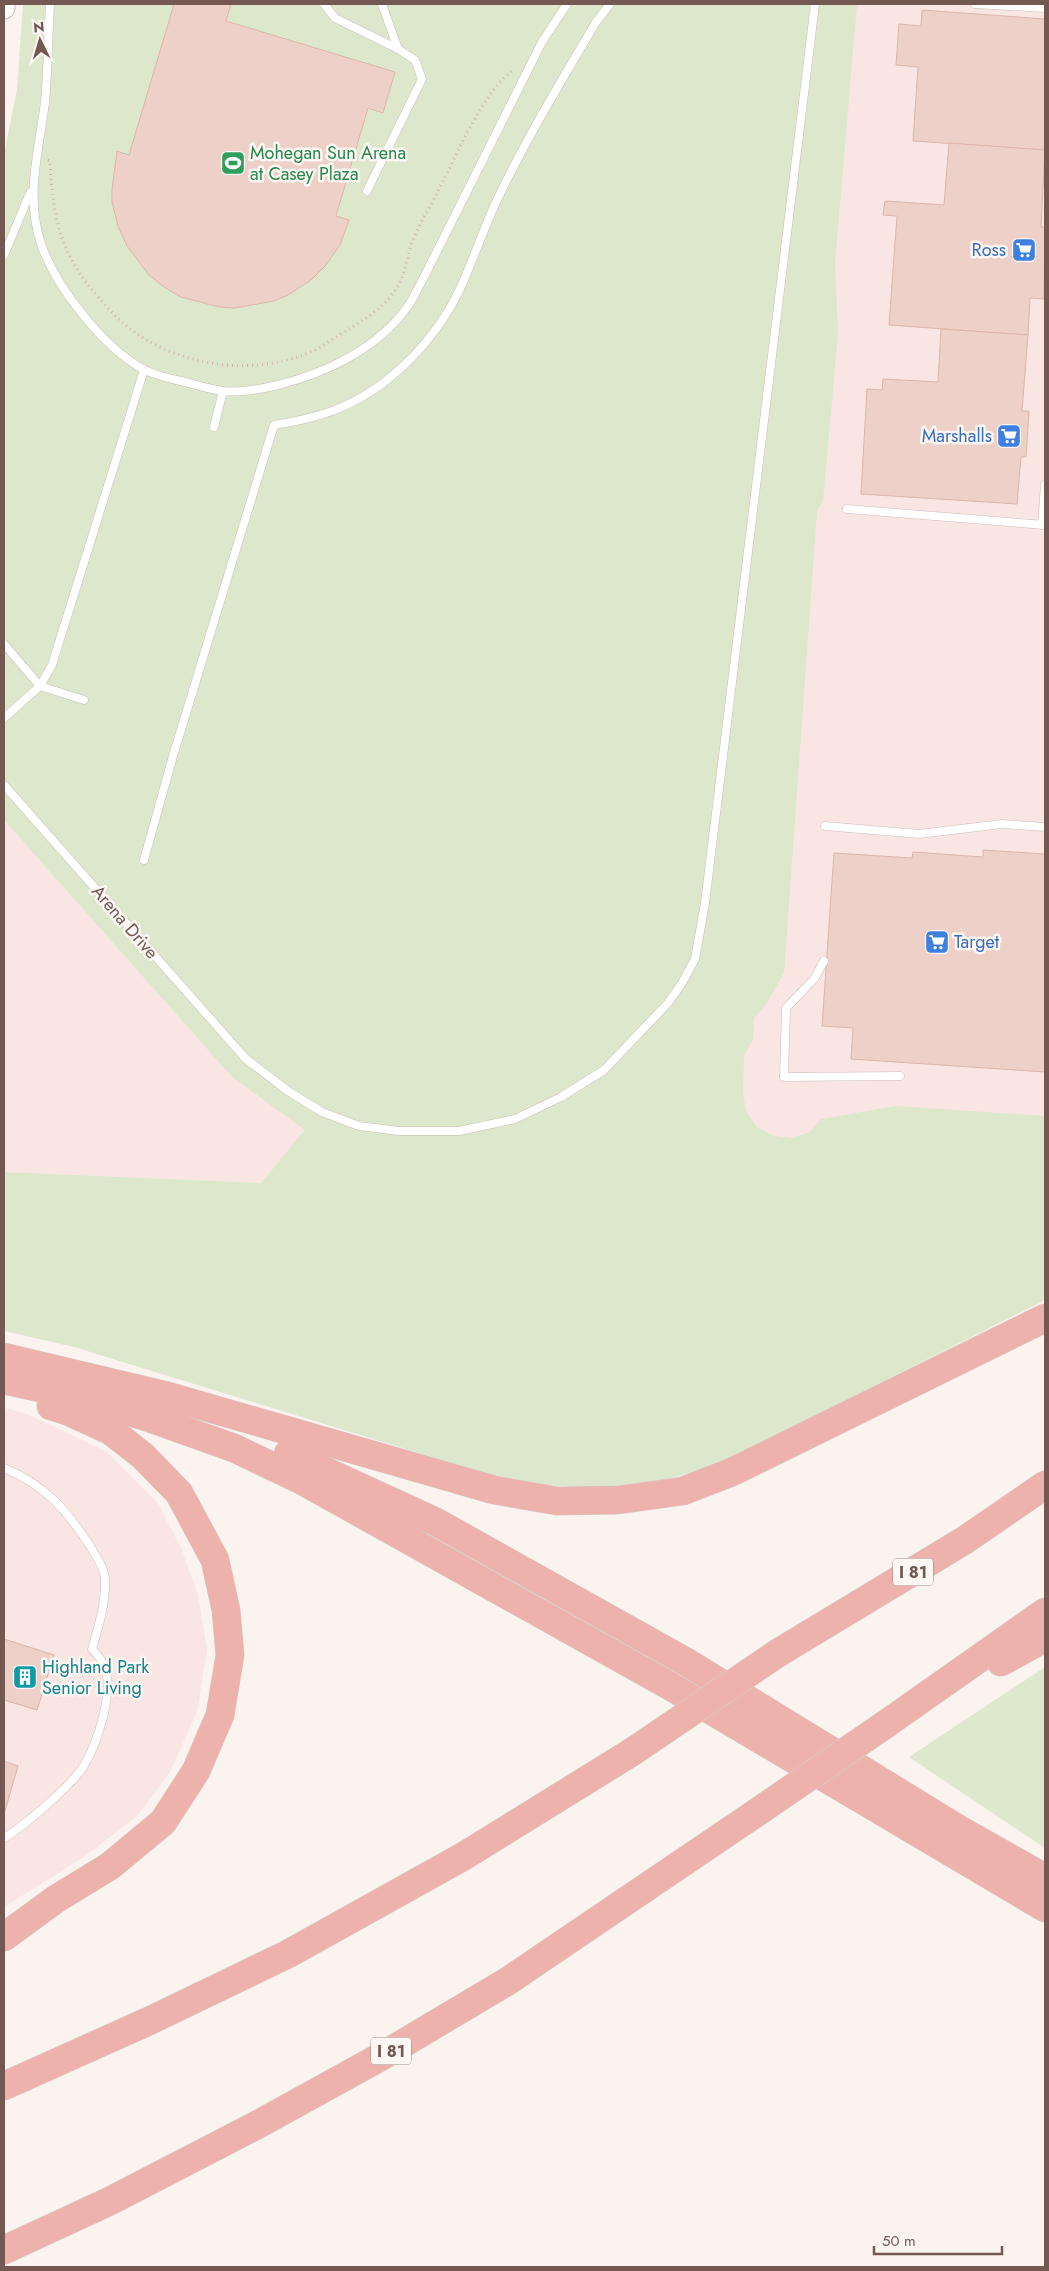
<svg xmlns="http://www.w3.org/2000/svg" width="1049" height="2271" font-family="Jost,sans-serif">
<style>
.commercial{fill:#f9e5e2}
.green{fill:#dce7cc}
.building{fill:#edd0c7;stroke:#deb5aa}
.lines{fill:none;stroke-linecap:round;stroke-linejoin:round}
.service-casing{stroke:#cebcb6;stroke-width:9}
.secondary-casing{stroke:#d1bbb4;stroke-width:23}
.motorway-casing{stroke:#d8d0cf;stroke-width:29}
.path{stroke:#d2b3aa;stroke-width:3;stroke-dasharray:1 4;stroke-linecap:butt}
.service{stroke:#fff;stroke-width:8}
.secondary{stroke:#fff;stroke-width:21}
.motorway{stroke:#edb2ab;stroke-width:28}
.motorway-bridge-casing{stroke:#d8d0cf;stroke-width:29;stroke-linecap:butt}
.motorway-bridge{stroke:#edb2ab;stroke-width:28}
.labels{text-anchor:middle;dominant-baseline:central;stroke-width:5;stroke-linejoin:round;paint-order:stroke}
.shield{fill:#fdf7f3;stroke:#9d8882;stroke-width:1}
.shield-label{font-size:16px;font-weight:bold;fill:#745852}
.leisure-label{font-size:18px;fill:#27864d;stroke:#fdf7f3;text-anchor:start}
.shop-label{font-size:18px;fill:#366cbe;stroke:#fdf7f3;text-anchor:end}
.street-label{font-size:18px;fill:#745852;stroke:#fdf7f3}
.culture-label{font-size:18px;fill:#0d838f;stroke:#fdf7f3;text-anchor:start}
</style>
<rect width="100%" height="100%" fill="#fbf3ed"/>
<!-- commercial -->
<g class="commercial">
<path d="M833 4H1045V1150L733 1146Z"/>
<path d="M4 820 231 1076 314 1121 261 1183 4 1172Z"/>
<path d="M4 1408 25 1413 107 1452 157 1502 181 1548 198 1595 207 1650 197 1712 170 1772 137 1816 85 1856 4 1907Z"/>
</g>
<!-- green -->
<g class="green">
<path d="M23 4H857L835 263 838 333 823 501 817 511 784 973 767 1003 754 1018 753 1040 744 1055 743 1094 746 1111 757 1127 774 1136 792 1138 810 1132 821 1119 896 1106 1045 1116V1300L719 1464 669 1479 603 1488 538 1485 487 1474 74 1347 4 1331V1172L261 1183 305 1130 231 1076 4 820V154L17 90Z"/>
<path d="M1045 1667V1848L909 1757Z"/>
</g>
<!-- building -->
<g class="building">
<path d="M174 4H231L226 21 395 72 383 113 368 108 336 216 349 220 340 245 326 265 311 280 288 295 274 301 235 308 219 307 181 297 164 287 149 275 127 246 118 226 112 202V189L117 151 129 155Z"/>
<path d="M922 10 1045 19V150L913 141 918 67 896 65 899 24 921 26Z"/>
<path d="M949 143 1045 150 1041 227H1045L1044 299 1030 298 1028 335 889 325 897 216 883 215 885 201 944 205Z"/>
<path d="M941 329 1028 335 1022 411H1029L1026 457H1021L1017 504 861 494 867 389 882 390 883 379 938 382Z"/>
<path d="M983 850 1045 854V1072L851 1059 853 1028 822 1026 834 853 912 858 913 852 983 857Z"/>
<path d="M4 1639 54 1655 37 1710 4 1700Z"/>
<path d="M4 1761 18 1766 4 1814Z"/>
</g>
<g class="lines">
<defs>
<g id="service">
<path d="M50 4C48 36 48 69 45 102 39 150 25 196 41 244 56 287 104 349 145 370 157 376 172 379 185 382 197 385 209 389 222 391 239 393 261 389 278 385 326 373 379 348 408 306 413 299 416 291 421 283L542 42 567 4"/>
<path d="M324 4 335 18 398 49 415 60 422 79 367 191"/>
<path d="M382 4 398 49"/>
<path d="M975 4 1045 8"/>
<path d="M4 255 30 193"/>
<path d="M214 427 223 391"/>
<path d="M847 509 1045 525"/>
<path d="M1042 525 1045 485"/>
<path d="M4 644 40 686 84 700"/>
<path d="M4 718 40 686 52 665 144 370"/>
<path d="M4 785 246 1059 288 1091 322 1112 359 1126 399 1131H459L515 1119 561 1097 604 1070 668 1003 682 983 695 959 705 903 815 4"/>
<path d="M825 826 919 834 1002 824 1045 827"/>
<path d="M144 860 173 756 274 425C293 422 313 418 332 411 387 391 434 342 459 291 473 261 483 230 497 200 526 139 562 80 596 22L610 4"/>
<path d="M824 961 814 979 786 1008 784 1077 900 1076"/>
<path d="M4 1468C45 1485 66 1509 90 1546 98 1559 106 1570 105 1585 105 1606 98 1628 92 1649 97 1654 102 1660 105 1668 114 1693 97 1745 83 1767 71 1786 24 1826 4 1838"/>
</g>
<path id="secondary" d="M4 8V4"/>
<g id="motorway">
<path d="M4 1357 164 1395 494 1490 557 1501 618 1500 683 1491 732 1472 1045 1318"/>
<path d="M4 1380 68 1394 144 1416 234 1448 303 1481 670 1686 1045 1908"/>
<path d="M288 1454 436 1522 688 1663 960 1830 1045 1878"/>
<path d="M778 1653 965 1540 1045 1485"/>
<path d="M1001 1662 1045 1638"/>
<path d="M886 1724 1045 1612"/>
<path d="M4 1937 56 1899 110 1866 163 1822 196 1771 220 1715 230 1655 226 1610 215 1560 179 1493 143 1456 111 1431 70 1412 51 1406"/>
<path d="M4 2086 149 2021 288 1954 464 1856 632 1752"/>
<path d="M4 2250 110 2201 257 2125 382 2056 508 1981 756 1813"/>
</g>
</defs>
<!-- service casing -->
<use href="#service" class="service-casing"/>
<!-- secondary casing -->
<use href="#secondary" class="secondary-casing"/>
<!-- motorway casing -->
<use href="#motorway" class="motorway-casing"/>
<!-- path -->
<path class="path" d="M48 160 50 161C53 219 60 255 100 299 113 315 127 328 145 339 195 369 261 375 315 350 325 345 334 338 344 332 362 321 381 310 394 292 406 276 406 257 413 240 420 222 431 206 439 189 455 158 469 125 489 96 496 85 505 77 514 69"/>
<!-- service -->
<use href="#service" class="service"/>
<!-- secondary -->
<use href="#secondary" class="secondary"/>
<!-- motorway -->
<use href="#motorway" class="motorway"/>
<defs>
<g id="motorway-bridge">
<path d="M632 1752 778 1653"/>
<path d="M756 1813 886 1724"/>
</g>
</defs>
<!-- motorway-bridge casing -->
<use href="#motorway-bridge" class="motorway-bridge-casing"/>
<!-- motorway-bridge -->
<use href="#motorway-bridge" class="motorway-bridge"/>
</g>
<!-- icons -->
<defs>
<symbol id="stadium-square" viewBox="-11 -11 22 22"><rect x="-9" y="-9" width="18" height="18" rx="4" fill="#2e9e5b" stroke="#fdf7f3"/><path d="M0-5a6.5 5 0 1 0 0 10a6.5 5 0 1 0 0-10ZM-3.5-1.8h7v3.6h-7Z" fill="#fff"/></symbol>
<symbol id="supermarket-square" viewBox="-11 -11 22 22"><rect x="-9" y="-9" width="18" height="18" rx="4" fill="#3f7fe0" stroke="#fdf7f3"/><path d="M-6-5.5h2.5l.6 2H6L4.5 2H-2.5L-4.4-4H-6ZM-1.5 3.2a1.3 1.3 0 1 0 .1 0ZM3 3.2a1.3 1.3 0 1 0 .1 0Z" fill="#fff"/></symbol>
<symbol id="building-square" viewBox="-11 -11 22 22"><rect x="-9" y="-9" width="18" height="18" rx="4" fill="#0f9aa8" stroke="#fdf7f3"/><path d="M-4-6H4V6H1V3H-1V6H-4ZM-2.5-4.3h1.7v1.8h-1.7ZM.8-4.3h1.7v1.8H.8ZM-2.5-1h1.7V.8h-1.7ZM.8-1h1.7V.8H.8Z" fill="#fff"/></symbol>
</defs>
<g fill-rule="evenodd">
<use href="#stadium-square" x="219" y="149" width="28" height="28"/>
<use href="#supermarket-square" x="1010" y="236" width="28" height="28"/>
<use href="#supermarket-square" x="995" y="422" width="28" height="28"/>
<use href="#supermarket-square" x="923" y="928" width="28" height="28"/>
<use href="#building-square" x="11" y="1663" width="28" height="28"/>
</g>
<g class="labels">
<!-- shield labels -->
<g class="shield">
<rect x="893" y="1558.5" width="40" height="27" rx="4"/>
<rect x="371" y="2037.5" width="40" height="27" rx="4"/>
</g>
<g class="shield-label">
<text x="913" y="1572">I 81</text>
<text x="391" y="2051">I 81</text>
</g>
<!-- leisure labels -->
<g class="leisure-label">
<text x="250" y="153">Mohegan Sun Arena<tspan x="250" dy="21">at Casey Plaza</tspan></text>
</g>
<!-- shop labels -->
<g class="shop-label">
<text x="1006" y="250">Ross</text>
<text x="992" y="436">Marshalls</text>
<text x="954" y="942" text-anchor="start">Target</text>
</g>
<!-- street labels -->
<g class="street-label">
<text transform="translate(125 922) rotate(49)">Arena Drive</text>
</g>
<!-- culture labels -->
<g class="culture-label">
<text x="42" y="1667">Highland Park<tspan x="42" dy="21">Senior Living</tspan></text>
</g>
</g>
<!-- border -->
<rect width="1049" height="2271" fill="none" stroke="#745852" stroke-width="10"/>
<!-- north arrow -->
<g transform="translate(40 40) rotate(355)" stroke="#fdf7f3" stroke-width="4" paint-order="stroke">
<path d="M0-4L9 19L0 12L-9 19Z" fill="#745852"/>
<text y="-8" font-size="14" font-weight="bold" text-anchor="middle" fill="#745852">N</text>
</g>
<!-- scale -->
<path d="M874 2246v8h128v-8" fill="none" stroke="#745852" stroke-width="2.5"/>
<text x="882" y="2246" font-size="15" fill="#745852" stroke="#fdf7f3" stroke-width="4" paint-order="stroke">50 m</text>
</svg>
